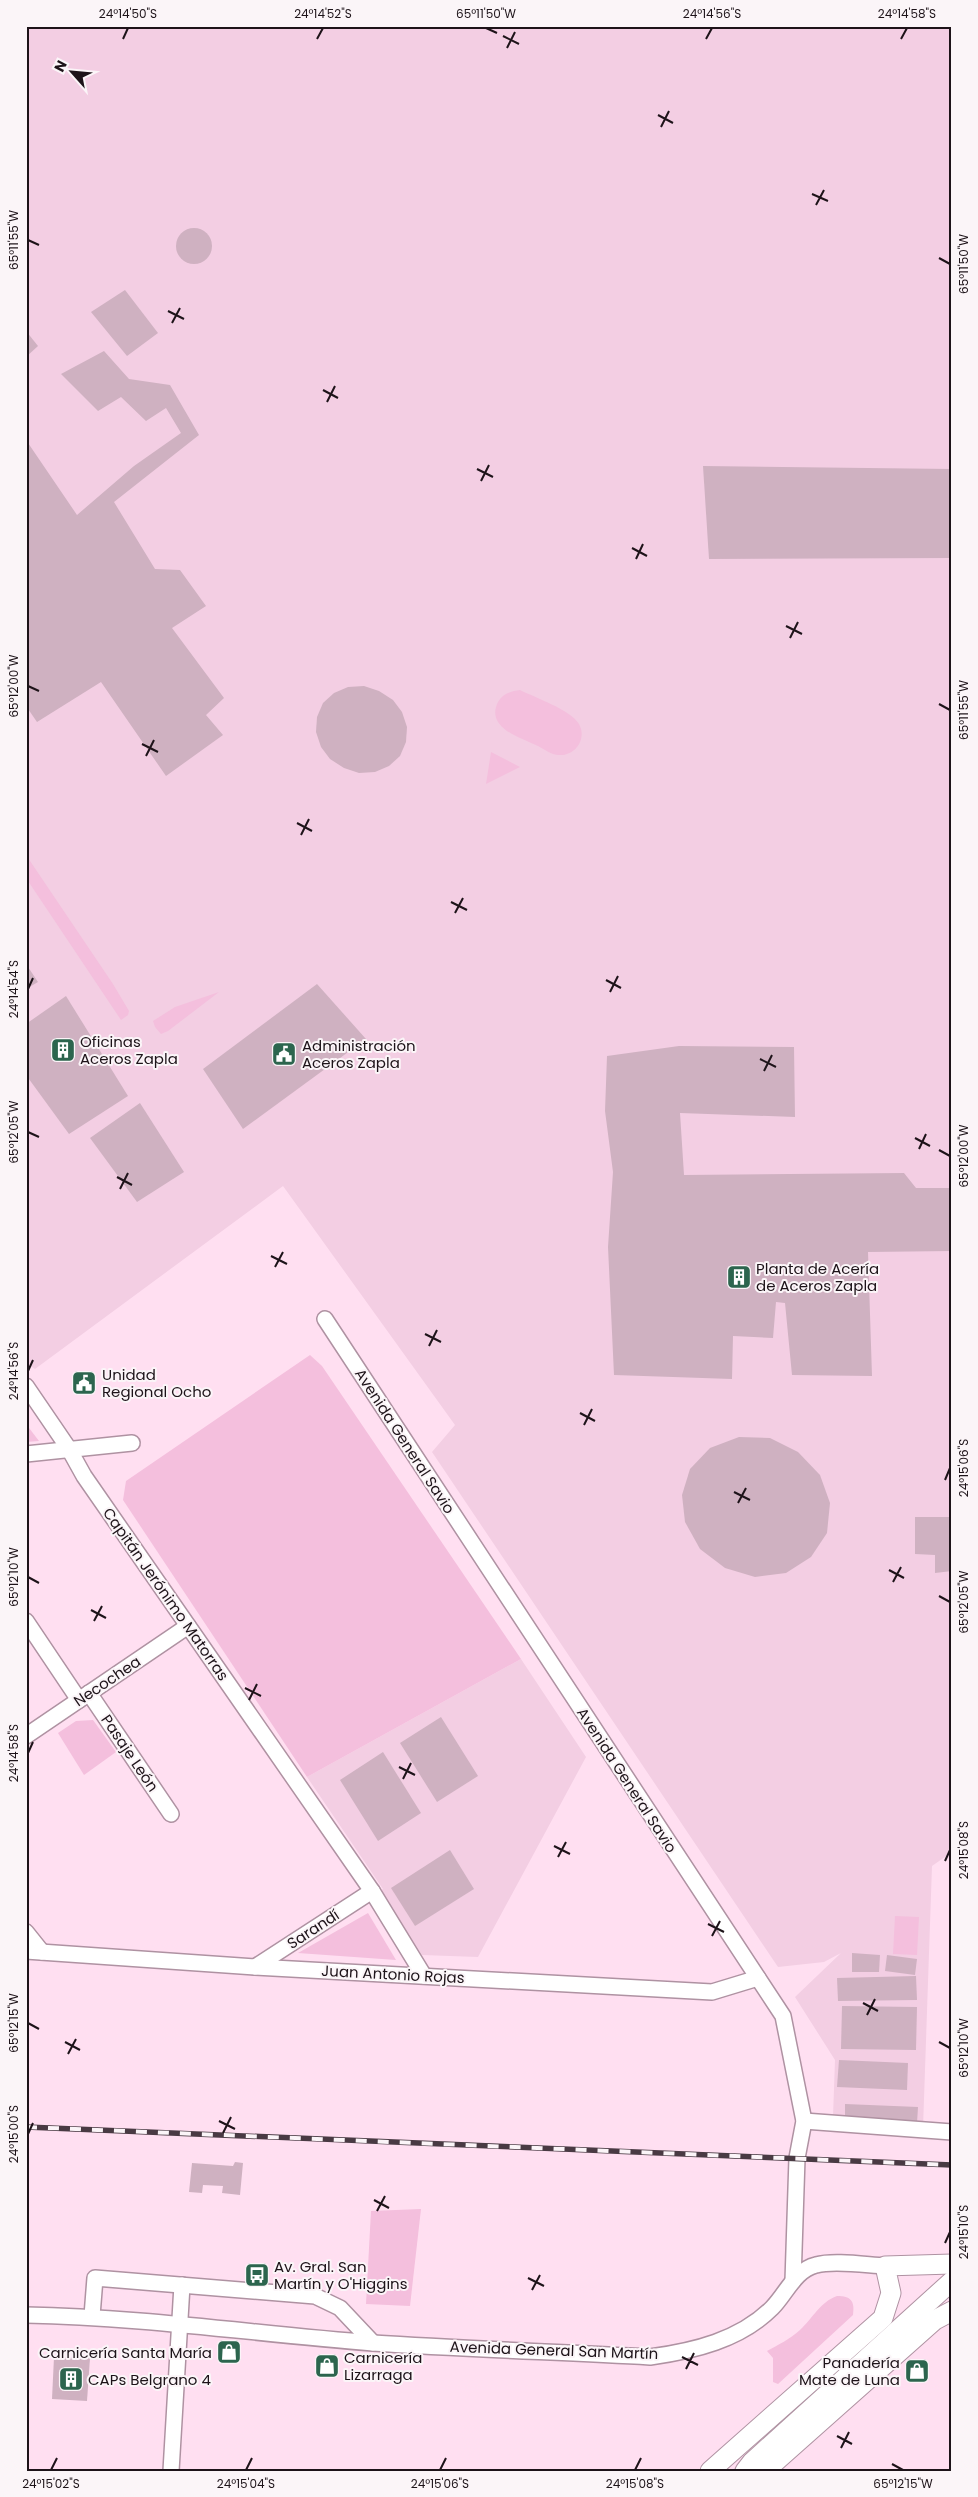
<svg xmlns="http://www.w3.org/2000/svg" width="978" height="2497" font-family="Poppins,sans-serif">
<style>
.built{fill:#f3cee3}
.green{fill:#f4bfdd}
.building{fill:#cfb1c1}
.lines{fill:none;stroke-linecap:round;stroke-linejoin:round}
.minor-casing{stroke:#af92a2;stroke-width:18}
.tertiary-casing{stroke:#af92a2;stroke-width:21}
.minor{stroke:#fff;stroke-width:15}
.tertiary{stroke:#fff;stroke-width:19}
.rail-casing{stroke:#493a43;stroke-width:5.5}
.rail{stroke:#fbf5f8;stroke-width:4;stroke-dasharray:11;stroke-linecap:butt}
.ticks{fill:none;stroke:#1d1319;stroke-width:2}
.labels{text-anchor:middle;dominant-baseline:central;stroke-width:4;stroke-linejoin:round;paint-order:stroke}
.poi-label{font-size:15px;fill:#1d1319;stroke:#fbf5f8;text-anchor:start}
.street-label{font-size:15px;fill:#1d1319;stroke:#fbf5f8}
.neatline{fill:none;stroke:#1d1319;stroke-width:2}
.ticks-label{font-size:12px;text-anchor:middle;fill:#1d1319}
</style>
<rect width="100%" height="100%" fill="#ffdff1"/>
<!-- built -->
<g class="built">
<path d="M26 26H952V1852L932 1866 923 2128 833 2117 835 2060 795 1997 841 1953 824 1962 778 1967 432 1452 455 1425 283 1186 35 1369 26 1363Z"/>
<path d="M521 1659 586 1757 478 1957 422 1955 380 1891 383 1889 307 1777Z"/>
</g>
<!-- green -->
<g class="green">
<path d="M520 690C534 697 571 710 579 724 587 738 576 756 559 755 552 755 545 750 538 746 521 738 485 728 498 702 502 694 511 691 520 690Z"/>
<path d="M491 752 520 767 486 784Z"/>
<path d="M26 855 113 984 129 1011 128 1015 121 1020 26 878Z"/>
<path d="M219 992 168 1031 161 1034 155 1027 153 1021 175 1007Z"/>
<path d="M310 1355 322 1366 521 1659 307 1777 123 1500 126 1481Z"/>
<path d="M26 1424 39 1441 26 1442Z"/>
<path d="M93 1720 116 1752 84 1775 58 1733 76 1721Z"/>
<path d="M368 1913 396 1960 298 1953Z"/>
<path d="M895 1916 919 1917 917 1955 893 1954Z"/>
<path d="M421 2209 410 2306 366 2304 371 2211Z"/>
<path d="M837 2296C851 2296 855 2301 853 2315L778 2384 773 2382V2358L767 2351C778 2345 790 2339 800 2330 813 2318 820 2302 837 2296Z"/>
</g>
<!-- building -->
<g class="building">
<circle cx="194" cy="246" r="18"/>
<path d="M125 290 158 333 127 356 91 312Z"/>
<path d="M26 331 38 346 26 357Z"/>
<path d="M104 351 129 379 170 385 199 435 114 502 155 569 180 570 206 606 172 628 224 698 206 715 223 735 166 776 101 682 37 722 26 706V440L77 515 134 466 181 433 166 408 146 421 121 397 98 411 61 374Z"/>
<path d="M703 466 952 469V558L709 559Z"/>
<path d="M364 686 379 691 393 700 402 712 407 727 406 742 400 756 389 766 375 772 359 773 344 768 330 759 321 747 316 732 317 717 323 703 334 693 348 687Z"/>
<path d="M26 964 38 982 26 989Z"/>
<path d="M317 984 366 1039 243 1129 203 1069Z"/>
<path d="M66 996 128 1096 69 1134 26 1075V1024Z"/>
<path d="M679 1046 794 1047 795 1117 680 1113 684 1175 904 1173 916 1188H952V1251L868 1252 872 1376 792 1375 785 1303 776 1302 773 1338 733 1336 732 1379 614 1375 608 1247 613 1172 605 1111 607 1056Z"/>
<path d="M140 1103 184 1172 137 1202 90 1138Z"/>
<path d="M739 1437 770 1438 798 1452 820 1475 830 1503 827 1533 811 1557 786 1573 755 1577 725 1568 700 1549 685 1522 682 1495 690 1469 710 1448Z"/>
<path d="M915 1517H951L952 1571 935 1573V1555L915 1554Z"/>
<rect x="950" y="1610" width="2" height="47"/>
<path d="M441 1717 478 1776 437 1802 400 1743Z"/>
<path d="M383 1752 421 1813 378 1841 340 1780Z"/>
<path d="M450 1850 474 1889 415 1926 391 1888Z"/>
<path d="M852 1953 880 1955 879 1972H852Z"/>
<path d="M887 1955 917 1959 915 1975 885 1971Z"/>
<path d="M916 1976 917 2000 838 2001 837 1978Z"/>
<path d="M842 2006 917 2007 916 2050 841 2049Z"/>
<path d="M839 2060 908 2063 907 2090 837 2087Z"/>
<path d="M845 2104 918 2107 917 2123 845 2120Z"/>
<path d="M235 2162 243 2163 240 2195 222 2193 223 2186 203 2185 202 2193 189 2192 192 2163 233 2166Z"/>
<path d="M54 2357 90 2358 87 2401 52 2399Z"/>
</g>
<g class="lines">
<defs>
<g id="minor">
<path d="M325 1319 783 2016 804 2121 797 2158 793 2281"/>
<path d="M26 1386 69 1449 84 1476 372 1891 424 1976"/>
<path d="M26 1454 132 1443"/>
<path d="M26 1621 79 1700"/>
<path d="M89 1693 171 1814"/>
<path d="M26 1736 188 1626"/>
<path d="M26 1932 42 1952"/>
<path d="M26 1951 255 1967 712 1992 758 1978"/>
<path d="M255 1967 372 1891"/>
<path d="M804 2121 952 2132"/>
<path d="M26 2315C143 2317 257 2334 373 2343 465 2349 558 2352 650 2357 694 2351 740 2340 772 2308 786 2294 795 2270 816 2265 834 2260 866 2265 885 2266"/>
<path d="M92 2316 95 2278 315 2296 340 2308 373 2343"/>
<path d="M171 2471 182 2285"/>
</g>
<g id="tertiary">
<path d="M710 2471 883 2318 891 2293 885 2266 952 2264"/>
<path d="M745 2471 752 2462 952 2281"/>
<path d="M765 2471 935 2320 952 2311"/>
</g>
</defs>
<!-- minor casing -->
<use href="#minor" class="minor-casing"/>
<!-- tertiary casing -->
<use href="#tertiary" class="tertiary-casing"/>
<!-- minor -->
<use href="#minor" class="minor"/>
<!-- tertiary -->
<use href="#tertiary" class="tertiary"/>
<defs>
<path id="rail" d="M26 2127 952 2165"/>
</defs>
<!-- rail casing -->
<use href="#rail" class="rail-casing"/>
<!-- rail -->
<use href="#rail" class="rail"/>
</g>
<!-- ticks -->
<path class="ticks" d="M486 28 497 33M503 36 519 44M123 39 128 28M317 39 323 28M706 39 712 28M901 39 907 28M507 48 515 32M658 115 673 123M661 127 669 111M812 194 828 201M816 205 824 190M28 240 39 245M939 258 950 264M168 311 184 319M172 323 180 308M323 390 338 398M327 402 335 386M477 469 493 477M481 481 489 465M632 548 647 556M636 559 643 544M786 626 802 634M790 638 798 622M28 686 39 691M939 704 950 710M142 744 158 752M146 756 154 740M297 823 312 831M301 835 309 819M451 902 467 910M455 913 463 898M606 980 621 988M28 989 33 978M610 992 618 976M760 1059 776 1067M764 1071 772 1055M28 1132 39 1137M915 1138 930 1146M919 1149 926 1134M939 1150 950 1156M117 1177 132 1185M120 1189 128 1173M271 1256 287 1264M275 1267 283 1252M425 1334 441 1342M429 1346 437 1330M28 1371 33 1360M580 1413 595 1421M584 1425 592 1409M945 1480 950 1468M734 1492 750 1500M738 1503 746 1488M889 1570 904 1578M28 1577 39 1583M893 1582 901 1567M939 1596 950 1602M91 1610 106 1618M94 1621 102 1606M245 1688 261 1696M249 1700 257 1684M28 1753 33 1742M399 1767 415 1775M403 1779 411 1763M554 1846 570 1854M558 1857 566 1842M945 1861 950 1850M708 1924 724 1932M712 1936 720 1921M863 2003 878 2011M867 2015 875 1999M28 2023 39 2029M65 2042 80 2050M939 2042 950 2048M68 2054 76 2039M219 2121 235 2129M223 2133 231 2117M28 2134 33 2123M374 2200 389 2208M377 2211 385 2196M945 2243 950 2232M528 2278 544 2286M532 2290 540 2275M682 2357 698 2365M686 2369 694 2353M837 2436 852 2444M841 2448 849 2432M892 2464 903 2470M51 2470 57 2458M246 2470 252 2458M440 2470 446 2458M635 2470 641 2458"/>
<!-- icons -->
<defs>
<symbol id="building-square" viewBox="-11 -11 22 22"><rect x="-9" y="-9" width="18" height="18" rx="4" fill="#2c654e" stroke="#fbf5f8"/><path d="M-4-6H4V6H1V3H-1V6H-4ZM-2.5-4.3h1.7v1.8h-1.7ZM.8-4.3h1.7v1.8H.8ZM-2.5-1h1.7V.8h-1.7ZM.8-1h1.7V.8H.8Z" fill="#fff"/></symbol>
<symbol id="civic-square" viewBox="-11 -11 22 22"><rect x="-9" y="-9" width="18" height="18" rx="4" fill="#2c654e" stroke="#fbf5f8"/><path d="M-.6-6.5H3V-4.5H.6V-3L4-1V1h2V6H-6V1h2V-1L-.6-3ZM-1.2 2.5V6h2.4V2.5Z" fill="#fff"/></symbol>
<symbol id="bus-square" viewBox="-11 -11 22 22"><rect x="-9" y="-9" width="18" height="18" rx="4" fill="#2c654e" stroke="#fbf5f8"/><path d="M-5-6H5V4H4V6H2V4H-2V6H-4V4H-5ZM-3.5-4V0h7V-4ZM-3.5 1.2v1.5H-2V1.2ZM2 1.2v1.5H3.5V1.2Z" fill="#fff"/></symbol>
<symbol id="shop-square" viewBox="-11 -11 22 22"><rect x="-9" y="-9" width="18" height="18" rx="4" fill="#2c654e" stroke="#fbf5f8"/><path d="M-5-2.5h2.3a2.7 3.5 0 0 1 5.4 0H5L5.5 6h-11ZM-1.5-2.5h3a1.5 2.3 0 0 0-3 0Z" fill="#fff"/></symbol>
</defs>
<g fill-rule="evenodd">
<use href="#building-square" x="49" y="1036" width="28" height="28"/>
<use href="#civic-square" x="270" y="1040" width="28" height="28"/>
<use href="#building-square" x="725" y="1263" width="28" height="28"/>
<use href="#civic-square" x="70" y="1369" width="28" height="28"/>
<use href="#bus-square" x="243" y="2261" width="28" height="28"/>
<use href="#shop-square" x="215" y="2338" width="28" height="28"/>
<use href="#shop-square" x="313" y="2352" width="28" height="28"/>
<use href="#shop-square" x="903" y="2357" width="28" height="28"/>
<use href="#building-square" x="57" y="2365" width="28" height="28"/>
</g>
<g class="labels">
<!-- poi labels -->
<g class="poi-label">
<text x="80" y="1041">Oficinas<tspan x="80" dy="17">Aceros Zapla</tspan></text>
<text x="302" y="1045">Administración<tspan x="302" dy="17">Aceros Zapla</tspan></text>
<text x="756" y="1268">Planta de Acería<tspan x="756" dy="17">de Aceros Zapla</tspan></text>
<text x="102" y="1374">Unidad<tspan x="102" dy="17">Regional Ocho</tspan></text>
<text x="274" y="2266">Av. Gral. San<tspan x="274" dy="17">Martín y O'Higgins</tspan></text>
<text x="212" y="2352" text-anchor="end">Carnicería Santa María</text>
<text x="344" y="2357">Carnicería<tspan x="344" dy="17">Lizarraga</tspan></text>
<text x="900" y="2362" text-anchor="end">Panadería<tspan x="900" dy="17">Mate de Luna</tspan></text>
<text x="88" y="2379">CAPs Belgrano 4</text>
</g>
<!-- street labels -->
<g class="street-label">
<text transform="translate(405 1441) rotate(57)">Avenida General Savio</text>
<text transform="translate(166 1594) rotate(55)">Capitán Jerónimo Matorras</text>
<text transform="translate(107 1681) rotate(-34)">Necochea</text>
<text transform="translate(130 1753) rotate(56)">Pasaje León</text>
<text transform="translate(627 1780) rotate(57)">Avenida General Savio</text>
<text transform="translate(313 1929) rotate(-33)">Sarandí</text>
<text transform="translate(393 1974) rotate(3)">Juan Antonio Rojas</text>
<text transform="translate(554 2350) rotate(2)">Avenida General San Martín</text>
</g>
</g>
<!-- border -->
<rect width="978" height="2497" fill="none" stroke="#fbf5f8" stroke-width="55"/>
<!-- north arrow -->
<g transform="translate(72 72) rotate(297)" stroke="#fbf5f8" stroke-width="4" paint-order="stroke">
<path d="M0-4L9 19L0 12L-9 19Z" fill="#1d1319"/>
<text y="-8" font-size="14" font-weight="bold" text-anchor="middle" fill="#1d1319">N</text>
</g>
<rect x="28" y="28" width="922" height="2442" class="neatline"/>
<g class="ticks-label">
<text x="128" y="18">24°14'50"S</text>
<text x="323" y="18">24°14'52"S</text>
<text x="486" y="18">65°11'50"W</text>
<text x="712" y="18">24°14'56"S</text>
<text x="907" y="18">24°14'58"S</text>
<text transform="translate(14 240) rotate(-90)" y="4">65°11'55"W</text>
<text transform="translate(964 264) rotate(-90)" y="4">65°11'50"W</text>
<text transform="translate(14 686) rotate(-90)" y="4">65°12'00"W</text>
<text transform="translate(964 710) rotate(-90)" y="4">65°11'55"W</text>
<text transform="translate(14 989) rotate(-90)" y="4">24°14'54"S</text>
<text transform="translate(14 1132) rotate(-90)" y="4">65°12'05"W</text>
<text transform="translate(964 1156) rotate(-90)" y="4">65°12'00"W</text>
<text transform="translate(14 1371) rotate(-90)" y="4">24°14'56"S</text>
<text transform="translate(964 1468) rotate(-90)" y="4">24°15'06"S</text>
<text transform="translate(14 1577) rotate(-90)" y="4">65°12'10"W</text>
<text transform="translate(964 1602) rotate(-90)" y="4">65°12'05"W</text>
<text transform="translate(14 1753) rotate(-90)" y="4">24°14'58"S</text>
<text transform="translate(964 1850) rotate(-90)" y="4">24°15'08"S</text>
<text transform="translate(14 2023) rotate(-90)" y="4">65°12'15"W</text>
<text transform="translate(964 2048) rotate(-90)" y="4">65°12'10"W</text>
<text transform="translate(14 2134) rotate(-90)" y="4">24°15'00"S</text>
<text transform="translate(964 2232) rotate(-90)" y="4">24°15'10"S</text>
<text x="51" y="2488">24°15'02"S</text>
<text x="246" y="2488">24°15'04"S</text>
<text x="440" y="2488">24°15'06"S</text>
<text x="635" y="2488">24°15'08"S</text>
<text x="903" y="2488">65°12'15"W</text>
</g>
</svg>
